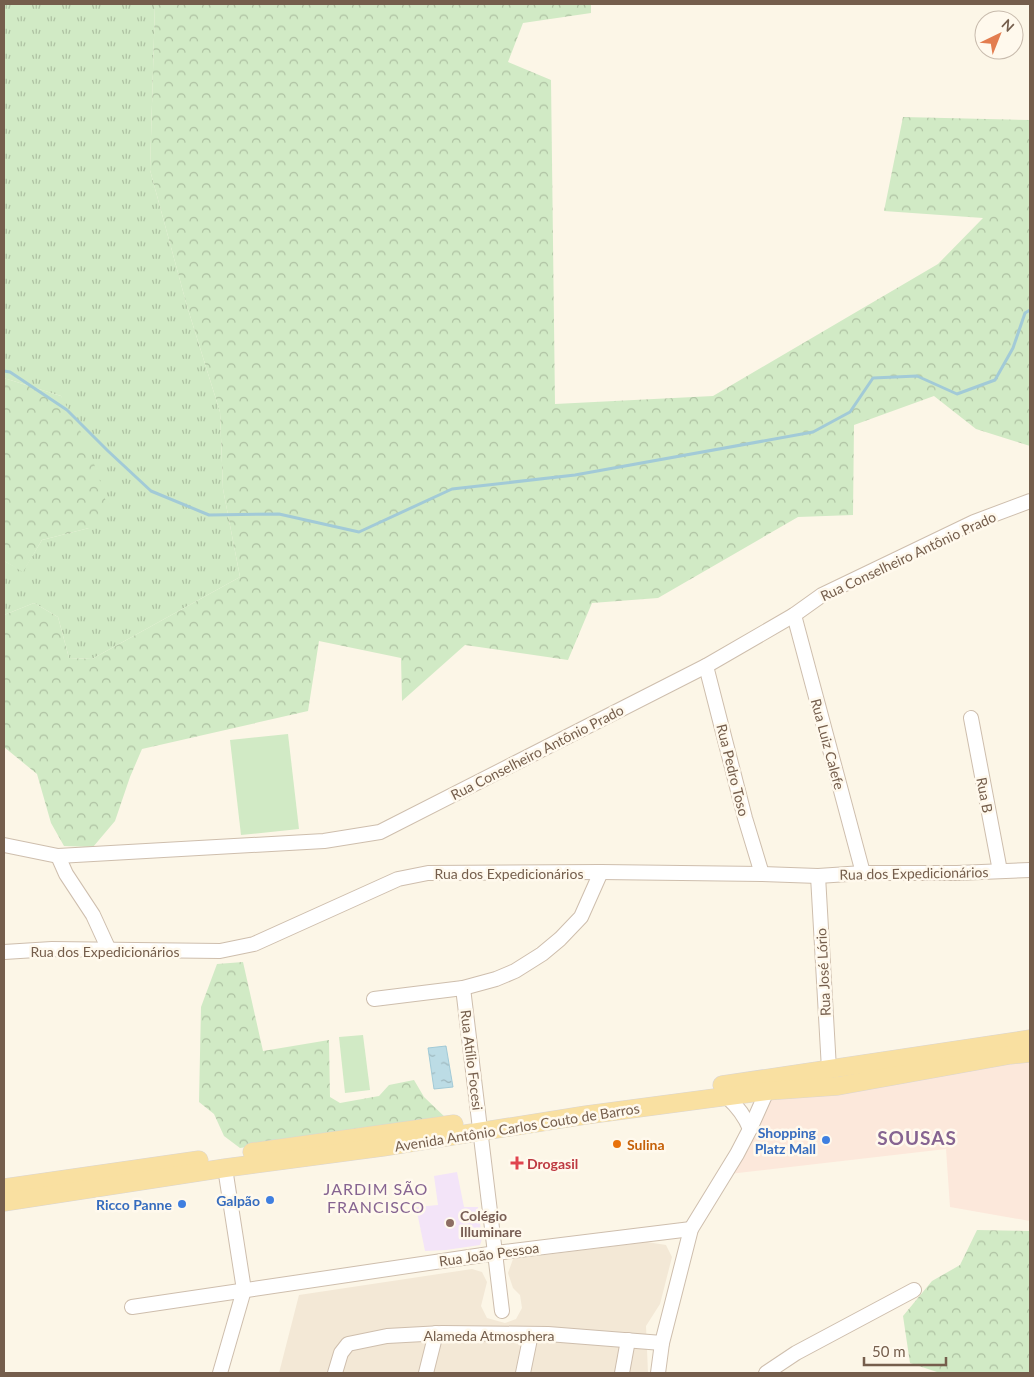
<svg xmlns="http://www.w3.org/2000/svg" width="1034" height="1377" font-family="Lato,sans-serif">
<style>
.residential{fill:#f3e8d6}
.commercial{fill:#fce8db}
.education{fill:#f3e4f8}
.grass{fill:url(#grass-tufts)}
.forest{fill:url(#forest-crowns)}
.garden{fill:#d1eac5}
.water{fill:url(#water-ripples);stroke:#a2cad7}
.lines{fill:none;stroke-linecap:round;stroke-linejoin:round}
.stream{stroke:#a2cad7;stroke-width:3}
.minor-casing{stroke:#cebead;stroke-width:16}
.major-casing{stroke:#dbd5d0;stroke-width:19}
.minor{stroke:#fff;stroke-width:14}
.major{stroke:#f9e0a1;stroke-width:18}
.shop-dot{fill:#3f7fe0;stroke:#fff9ed;stroke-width:2}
.food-dot{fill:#e8710a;stroke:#fff9ed;stroke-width:2}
.health-dot{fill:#e0444e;stroke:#fff9ed;stroke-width:2}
.education-dot{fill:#8d6e63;stroke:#fff9ed;stroke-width:2}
.labels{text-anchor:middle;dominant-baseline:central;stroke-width:5;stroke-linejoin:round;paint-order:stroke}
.street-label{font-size:14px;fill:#755e4c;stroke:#fff9ed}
.shop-label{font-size:14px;font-weight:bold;fill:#366cbe;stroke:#fff9ed;text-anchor:end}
.food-label{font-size:14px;font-weight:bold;fill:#c56008;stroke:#fff9ed;text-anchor:start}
.health-label{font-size:14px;font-weight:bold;fill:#be3a42;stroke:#fff9ed;text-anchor:start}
.education-label{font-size:14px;font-weight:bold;fill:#785e54;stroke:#fff9ed;text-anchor:start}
.quarter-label{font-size:16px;letter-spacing:1px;fill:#866491;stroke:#fff9ed}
.district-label{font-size:19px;font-weight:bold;letter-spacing:1px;fill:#866491;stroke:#fff9ed}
</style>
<defs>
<pattern id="grass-tufts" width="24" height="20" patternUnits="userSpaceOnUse" patternTransform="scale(1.25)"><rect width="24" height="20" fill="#d1eac5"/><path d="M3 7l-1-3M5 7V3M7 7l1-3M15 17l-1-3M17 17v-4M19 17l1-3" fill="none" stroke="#aec1a2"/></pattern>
<pattern id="forest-crowns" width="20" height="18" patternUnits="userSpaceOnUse" patternTransform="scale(1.25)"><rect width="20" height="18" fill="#d1eac5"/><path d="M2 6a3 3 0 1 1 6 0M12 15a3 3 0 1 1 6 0" fill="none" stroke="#aec1a2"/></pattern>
<pattern id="water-ripples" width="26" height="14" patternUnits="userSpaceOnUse" patternTransform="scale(1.25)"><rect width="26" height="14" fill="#bcdce5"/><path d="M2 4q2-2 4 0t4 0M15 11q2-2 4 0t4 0" fill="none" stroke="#9db6bc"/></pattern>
</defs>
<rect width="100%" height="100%" fill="#fcf6e7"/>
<!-- residential -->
<path class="residential" d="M647 1242 666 1245 672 1257 660 1304 646 1326 648 1373H279L299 1295 472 1269 482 1272 487 1282 481 1306 487 1318 505 1323 516 1319 522 1308 520 1295 513 1288 508 1273 513 1259Z"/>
<!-- commercial -->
<path class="commercial" d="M1030 1061V1221L950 1207 946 1149 729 1174 770 1094Z"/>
<!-- education -->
<path class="education" d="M457 1172 464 1207H478L482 1239 480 1245 446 1250 425 1251 416 1207 438 1205 434 1176Z"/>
<!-- grass -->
<path class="grass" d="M4 4H155L150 170 187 306 220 412 223 489 240 577 92 659 69 658 58 617 34 603 4 615V561L23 571 42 540 89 528 61 396 4 378Z"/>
<!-- forest -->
<g class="forest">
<path d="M155 4H591V13L523 23 508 62 551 80 555 404 713 396 938 264 983 218 884 211 903 117 1030 120V446L976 429 934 396 854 425 853 515 798 517 658 598 592 603 568 660 465 645 402 701 401 658 319 641 308 711 142 749 130 777 115 821 93 847 64 846 51 823 37 774 4 747V615L34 603 58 617 69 658 92 659 240 577 223 489 220 412 187 306 150 170Z"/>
<path d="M4 378 61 396 87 443 103 490 109 515 89 528 42 540 23 572 4 561Z"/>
<path d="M243 962 263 1051 329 1040 330 1097 340 1103 379 1096 389 1085 414 1080 424 1097 448 1120 240 1148 224 1136 214 1114 199 1102 201 1007 217 964Z"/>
<path d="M977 1230 1030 1231V1373H940L910 1363 903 1316 932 1281 960 1265Z"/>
</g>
<!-- garden -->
<g class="garden">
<path d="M288 734 299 829 241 835 230 740Z"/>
<path d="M363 1035 370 1090 345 1093 339 1037Z"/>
</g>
<!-- water -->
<path class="water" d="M446 1046 453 1087 434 1089 428 1048Z"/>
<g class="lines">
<!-- stream -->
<path class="stream" d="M4 371 10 372 67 410 108 451 151 491 209 515 279 514 359 532 452 489 575 475 813 432 850 412 873 378 917 376 957 394 995 380 1013 348 1025 313 1030 310"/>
<defs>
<g id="minor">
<path d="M794 615 863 873"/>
<path d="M706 666 745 818 762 874"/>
<path d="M971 718 1000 871"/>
<path d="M4 845 58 856 324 841 380 832 706 666 794 615 822 595 974 522 1030 501"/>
<path d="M58 856 66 874 93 915 109 950"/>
<path d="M818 876 829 1069"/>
<path d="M4 952 52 949 220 951 254 944 398 879 428 873 601 872 762 874 818 876 863 873H957L1030 870"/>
<path d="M463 988 502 1311"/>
<path d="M374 999 463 988 496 979 515 971 542 954 560 939 581 917 601 872"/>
<path d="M727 1097C737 1106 745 1116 750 1129"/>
<path d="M132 1307 496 1253 691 1229"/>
<path d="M220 1373 244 1290 225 1168"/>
<path d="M335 1373 341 1353 348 1344 387 1336 442 1333 548 1334 662 1343"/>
<path d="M426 1373 436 1333"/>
<path d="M523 1373 531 1334"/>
<path d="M622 1373 628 1340"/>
<path d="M658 1373 662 1343 691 1229 737 1154 750 1129 767 1091"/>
<path d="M766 1373 796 1353 914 1290"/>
</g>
<g id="major">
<path d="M722 1085 1030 1039"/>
<path d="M252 1152 454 1124"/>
<path d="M4 1188 199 1160"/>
<path d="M4 1202 225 1168 383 1147 586 1115 767 1091 838 1086 1010 1055 1030 1053"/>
</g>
</defs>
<!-- minor casing -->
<use href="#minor" class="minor-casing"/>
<!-- major casing -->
<use href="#major" class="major-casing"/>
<!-- minor -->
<use href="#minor" class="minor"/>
<!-- major -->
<use href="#major" class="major"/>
</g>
<!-- markers -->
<g class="shop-dot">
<circle cx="826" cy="1140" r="5"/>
<circle cx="270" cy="1200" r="5"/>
<circle cx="182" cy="1204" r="5"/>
</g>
<circle class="food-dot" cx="617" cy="1144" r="5"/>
<path class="health-dot" d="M514.5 1155.5h5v5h5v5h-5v5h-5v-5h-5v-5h5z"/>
<circle class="education-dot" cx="450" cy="1223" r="5"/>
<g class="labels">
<!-- street labels -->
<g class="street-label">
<text transform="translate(908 556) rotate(-25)">Rua Conselheiro Antônio Prado</text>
<text transform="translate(828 744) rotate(75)">Rua Luiz Calefe</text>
<text transform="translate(537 752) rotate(-27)">Rua Conselheiro Antônio Prado</text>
<text transform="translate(733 770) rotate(76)">Rua Pedro Toso</text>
<text transform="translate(985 795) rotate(79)">Rua B</text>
<text x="509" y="873">Rua dos Expedicionários</text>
<text transform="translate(914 873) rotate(-1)">Rua dos Expedicionários</text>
<text x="105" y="951">Rua dos Expedicionários</text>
<text transform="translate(823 972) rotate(-93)">Rua José Lório</text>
<text transform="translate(472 1060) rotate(83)">Rua Atílio Focesi</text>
<text transform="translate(517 1127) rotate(-9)">Avenida Antônio Carlos Couto de Barros</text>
<text transform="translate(489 1254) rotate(-8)">Rua João Pessoa</text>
<text x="489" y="1335">Alameda Atmosphera</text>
</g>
<!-- shop labels -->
<g class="shop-label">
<text x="816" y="1132">Shopping<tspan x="816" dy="16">Platz Mall</tspan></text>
<text x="260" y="1200">Galpão</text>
<text x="172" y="1204">Ricco Panne</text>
</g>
<!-- food labels -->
<g class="food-label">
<text x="627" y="1144">Sulina</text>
</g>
<!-- health labels -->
<g class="health-label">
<text x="527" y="1163">Drogasil</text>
</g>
<!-- education labels -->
<g class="education-label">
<text x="460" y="1215">Colégio<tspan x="460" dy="16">Illuminare</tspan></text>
</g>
<!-- quarter labels -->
<g class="quarter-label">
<text x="376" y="1188">JARDIM SÃO<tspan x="376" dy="18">FRANCISCO</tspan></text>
</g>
<!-- district labels -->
<g class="district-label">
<text x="917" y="1137">SOUSAS</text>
</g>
</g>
<!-- border -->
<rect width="1034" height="1377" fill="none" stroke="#755e4c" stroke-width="10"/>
<!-- north arrow -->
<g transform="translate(999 35) rotate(43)"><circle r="24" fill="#fff9ed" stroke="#c8bbad"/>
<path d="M0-4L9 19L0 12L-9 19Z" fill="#e37d4f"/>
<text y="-8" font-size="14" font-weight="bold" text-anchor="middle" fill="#755e4c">N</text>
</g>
<!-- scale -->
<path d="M864 1357v8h82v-8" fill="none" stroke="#755e4c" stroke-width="2.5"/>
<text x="872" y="1357" font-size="15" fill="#755e4c" stroke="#fff9ed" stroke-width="4" paint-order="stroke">50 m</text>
</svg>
